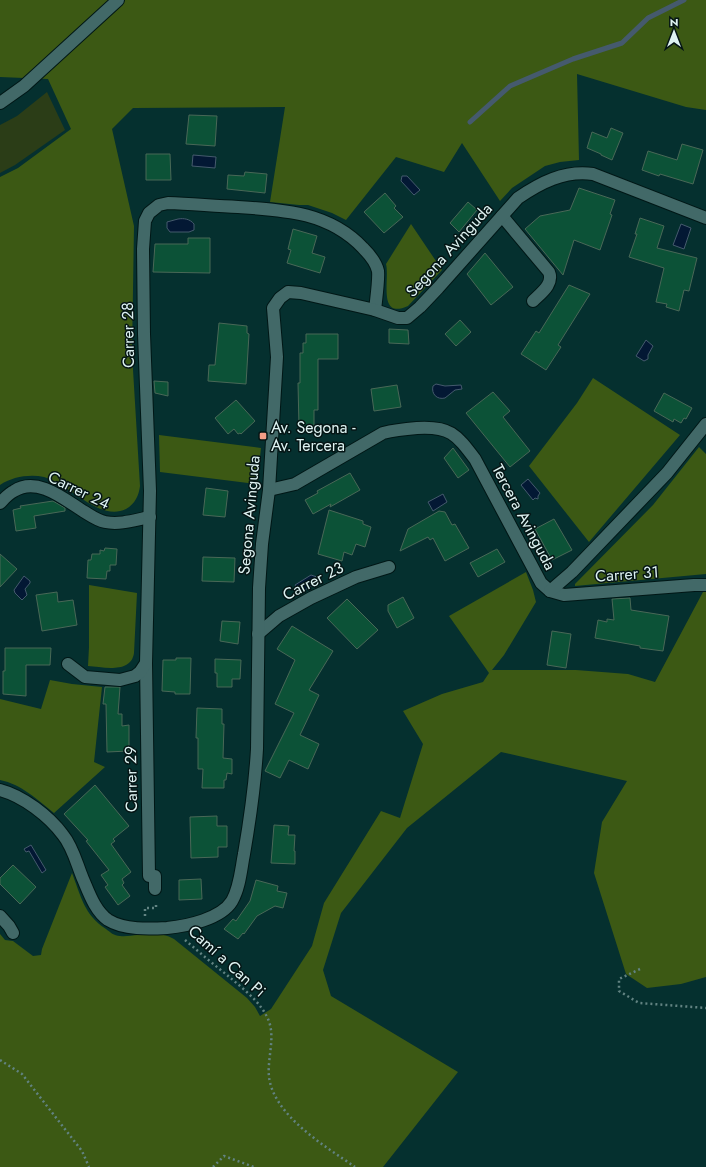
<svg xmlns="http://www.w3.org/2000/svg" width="706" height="1167" font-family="Jost,sans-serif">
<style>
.green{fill:#2b3d17}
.forest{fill:#3c5914}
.water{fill:#031834;stroke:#455a6d}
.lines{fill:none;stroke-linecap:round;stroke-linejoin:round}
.stream{stroke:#455a6d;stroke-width:5}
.building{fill:#0c5237;stroke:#496857}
.pedestrian-casing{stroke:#001716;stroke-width:14}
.minor-casing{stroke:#001716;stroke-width:14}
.path{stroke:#628382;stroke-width:2.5;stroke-dasharray:2 3;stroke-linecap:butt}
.pedestrian{stroke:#426968;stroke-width:12}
.minor{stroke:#426968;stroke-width:12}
.poi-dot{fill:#f49e87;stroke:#051515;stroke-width:1.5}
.labels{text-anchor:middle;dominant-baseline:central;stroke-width:3;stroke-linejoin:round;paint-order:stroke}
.street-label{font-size:16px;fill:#def3f2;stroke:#051515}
.poi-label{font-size:16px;fill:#def3f2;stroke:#051515;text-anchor:start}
</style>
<rect width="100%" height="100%" fill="#05302f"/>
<!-- green -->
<path class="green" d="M47 92 65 130 15 165 0 173V125L17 116Z"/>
<!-- forest -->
<g class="forest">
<path d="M0 0H706V110L686 107 577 74 579 160 560 162 545 166 512 188 500 201 462 143 444 172 396 157 346 220 332 213 308 205H299L270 202 285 107 133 108 112 129 134 226 132 353 140 486C139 495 135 504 126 509 99 522 70 484 44 477 29 474 12 477 0 485V177L18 168 71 129 48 79 0 77Z"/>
<path d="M411 224 442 270 408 306C377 320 390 279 386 264Z"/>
<path d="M593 378 680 435 589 542 529 466 577 403Z"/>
<path d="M159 435 261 448 257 484 160 472Z"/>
<path d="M699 447 706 454V574L575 586V584L653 505Z"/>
<path d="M526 572 533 590 536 602 504 655 492 670H576L628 674 655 682 703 592 706 591V977L681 984 647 988 626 974 594 873 602 822 627 781 501 752 407 828 341 913 323 970 331 996 458 1072 383 1167H0V934L5 940 13 941 33 956 41 955 42 949 72 873C81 896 84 915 106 929 110 932 114 936 120 936 126 937 132 935 138 935 151 934 162 932 174 939L247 998 255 1007 260 1016 271 1009 312 946 324 903 381 811 400 818 423 744 403 711 442 694 483 682 489 673 449 616Z"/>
<path d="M89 585 137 593 134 653C131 674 103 667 88 666L89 647Z"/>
<path d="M50 680 72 684 102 687 94 762 105 767 54 813C38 800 21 784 0 780V699L41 709Z"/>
</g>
<!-- water -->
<g class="water">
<path d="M193 155 216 157 215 168 192 166Z"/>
<path d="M402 176H407L420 190 414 195 401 181Z"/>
<path d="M178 219C184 218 190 219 194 224V230L189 232H170L167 228V222Z"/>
<path d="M681 224 691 228 684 249 673 245Z"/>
<path d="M646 340 653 346 648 355V359L644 361 636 356Z"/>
<path d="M436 384 445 386 461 385 462 389 455 390 445 398C437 400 431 394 433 386Z"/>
<path d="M528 479 540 493 538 496V499L535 498 533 500 521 485Z"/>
<path d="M443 494 447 502 433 511 428 502Z"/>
<path d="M311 575 317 577 316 583 300 593 295 585Z"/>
<path d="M24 576 30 581V583L25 589 27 595 22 600 15 593 14 590Z"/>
<path d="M31 845 46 870 42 873 29 851 26 852 24 849Z"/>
</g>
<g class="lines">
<!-- stream -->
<path class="stream" d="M470 122 510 86 573 59 622 43 648 18 684 0"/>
</g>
<!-- building -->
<g class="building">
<path d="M189 115 217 116 215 146 186 144Z"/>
<path d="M611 128 623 133 612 160 601 155V154L587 148 592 132 607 138Z"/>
<path d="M682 144 703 150 693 184 660 174 659 176 642 170 648 151 677 160Z"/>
<path d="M146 154H170L171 180H146Z"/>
<path d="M245 172 267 174 265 193 227 189 228 175 244 176Z"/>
<path d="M579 188 615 200 610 214 612 215 600 250 574 240 563 275 525 229 540 216 570 210Z"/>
<path d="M385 193 396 206 394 208 403 217 384 233 364 212Z"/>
<path d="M468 202 477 210 459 232 450 223Z"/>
<path d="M640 218 664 226 657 248 697 258 689 291 684 290 679 311 666 307 667 304 656 302 664 268 629 257 637 234H635Z"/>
<path d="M293 229 317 236 312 253 325 257 320 273 287 263 291 250 288 249Z"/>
<path d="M188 238H210V273L153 272 155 244H188Z"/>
<path d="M485 253 513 287 491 305 467 274Z"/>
<path d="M569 285 590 294 558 345 561 347 546 370 521 354 536 331 539 333Z"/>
<path d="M460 320 471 332 456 346 445 334Z"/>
<path d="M219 323 247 326V333L249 334 246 384 208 381 209 365H215Z"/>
<path d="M389 329 408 330 409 344 389 343Z"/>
<path d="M306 334H338V359H318V410H314V426L299 427 298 383H300V353H303V343H306Z"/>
<path d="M154 381 168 382V396L155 393Z"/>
<path d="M397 385 401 407 374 411 371 389Z"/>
<path d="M493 392 510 411 503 417 530 451 510 467 466 413Z"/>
<path d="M664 393 692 408 686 419 684 418 681 423 674 419 673 422 654 411Z"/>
<path d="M236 400 255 421 241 434 240 433 238 434 234 429 228 434 215 418Z"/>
<path d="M453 448 469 470 458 478 444 458Z"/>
<path d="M350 473 360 490 330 507 331 504 313 514 305 500 318 493 317 491Z"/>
<path d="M206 488 228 491 225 517 203 515Z"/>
<path d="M53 501 65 508V511L34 516 36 528 16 531 13 510 21 508 20 506Z"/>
<path d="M329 510 363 521V524L371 527 365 547 356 544 352 555 344 552 342 561 318 554Z"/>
<path d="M439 511 445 512 452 525 455 524 469 548 445 561 433 538 430 540 428 537 400 551 408 529Z"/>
<path d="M554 519 572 550 552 560 535 529Z"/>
<path d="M105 548 117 549 116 565H110V571H107L106 579 87 578 88 560H91L92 554H100V550L104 551Z"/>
<path d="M497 549 505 562 478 577 470 563Z"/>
<path d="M0 554 17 569 0 587Z"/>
<path d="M203 557 235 558 234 582 202 581Z"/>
<path d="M57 592 58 602 73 600 77 625 42 631 36 595Z"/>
<path d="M403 597 414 618 397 628 388 611V605Z"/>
<path d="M630 598 631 610 669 616 663 651 640 648V646L595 638 598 620 607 622V619L614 620 612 599Z"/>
<path d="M347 599 378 630 357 649 327 618Z"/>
<path d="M222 621 240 622 238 644 220 641Z"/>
<path d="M292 626 333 651 309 690 319 695 300 735 319 744 308 769 289 760 280 778 265 771 294 713 275 704 295 660 277 649Z"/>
<path d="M552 631 571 634 566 668 547 665Z"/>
<path d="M5 648H51L50 665H26V696L3 694V671H5Z"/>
<path d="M176 658H191L190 694H175V692L162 691 163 660H176Z"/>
<path d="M215 659 241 660 240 679H232V687H217V673H215Z"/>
<path d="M105 687H120L118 714H122V726L129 725V751L107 752 106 704H103Z"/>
<path d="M197 708 222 709V724H224L223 758 232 759V774L227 773 226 780H224V788H202L203 769H198V738H196Z"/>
<path d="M95 785 129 826 113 839 115 841 111 844 131 872 122 879 124 883 122 885 130 896 118 905 105 887 108 885 101 875 109 870 86 841 88 840 64 814Z"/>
<path d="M217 816V826H227V847H218V857L191 858 190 817Z"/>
<path d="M274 825 289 826 288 835H295L294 851H295V864L271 863Z"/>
<path d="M13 865 36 887 20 904 0 884V878Z"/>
<path d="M201 879 202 899 179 900V880Z"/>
<path d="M256 880 278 886 277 891 287 893 283 908 275 906 257 916 244 934 243 933 238 939 224 929 233 919 236 921 250 901Z"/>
</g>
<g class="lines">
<defs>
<path id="pedestrian" d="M146 663 149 876H155V889"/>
<g id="minor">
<path d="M0 103 24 86 118 0"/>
<path d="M502 216 549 272C554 284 541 293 533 301"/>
<path d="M269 490 295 484 383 433C395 430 405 429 417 428 450 426 456 434 475 459L541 583 550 591 564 595 694 585H706"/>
<path d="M0 503C4 499 8 494 14 491 37 476 64 499 83 511 90 515 96 520 105 522 120 525 135 520 150 517"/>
<path d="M550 591 572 572 667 473 706 424"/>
<path d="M258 634 279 616 311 598 356 577 389 567"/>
<path d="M68 664 85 677 120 680 135 676 140 672 146 663 150 491 144 334 143 249 145 221 149 213 159 205 168 203C192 204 215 206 238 207 284 210 329 212 363 248 369 254 376 262 378 271 379 280 376 300 375 310"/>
<path d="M0 790C23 796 49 816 63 835 73 847 77 865 83 879 89 893 95 911 108 920 124 930 149 929 167 928 187 926 221 919 232 901 240 887 241 869 244 854 250 819 255 784 257 749L259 588 262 544 269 490 277 357 273 308 280 298 288 292 301 293 375 310 398 318H407L420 307 438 288 518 198C540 183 564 170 593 174L706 218"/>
<path d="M0 916 9 926 13 933"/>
</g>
</defs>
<!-- pedestrian casing -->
<use href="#pedestrian" class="pedestrian-casing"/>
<!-- minor casing -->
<use href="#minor" class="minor-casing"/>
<!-- path -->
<g class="path">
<path d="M145 916V908H156V902"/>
<path d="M185 940C199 952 213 964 227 975 242 988 260 1001 268 1019 276 1037 267 1058 269 1077 274 1116 325 1146 355 1167"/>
<path d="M640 969 619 979V991L639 1003 706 1008"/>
<path d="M0 1060 22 1074 82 1151 89 1167"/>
<path d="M213 1167 224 1156 254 1167"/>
</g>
<!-- pedestrian -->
<use href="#pedestrian" class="pedestrian"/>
<!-- minor -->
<use href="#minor" class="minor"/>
</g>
<!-- markers -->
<rect class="poi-dot" x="259" y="432" width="8" height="8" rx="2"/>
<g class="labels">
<!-- street labels -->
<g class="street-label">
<text transform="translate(449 250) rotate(-48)">Segona Avinguda</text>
<text transform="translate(128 335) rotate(-91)">Carrer 28</text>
<text transform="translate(79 490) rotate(26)">Carrer 24</text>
<text transform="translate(249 515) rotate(-85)">Segona Avinguda</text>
<text transform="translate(524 517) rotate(62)">Tercera Avinguda</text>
<text transform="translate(627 574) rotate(-4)">Carrer 31</text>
<text transform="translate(313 581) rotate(-27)">Carrer 23</text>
<text transform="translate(131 779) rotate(-91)">Carrer 29</text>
<text transform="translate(227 961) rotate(42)">Camí a Can Pi</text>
</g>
<!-- poi labels -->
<g class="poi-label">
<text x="271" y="427">Av. Segona -<tspan x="271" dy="18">Av. Tercera</tspan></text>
</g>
</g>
<!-- north arrow -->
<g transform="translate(674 32)" stroke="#051515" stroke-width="3" paint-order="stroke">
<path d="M0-3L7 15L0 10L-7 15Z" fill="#def3f2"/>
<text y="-6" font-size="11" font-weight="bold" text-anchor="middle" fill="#def3f2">N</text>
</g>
</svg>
